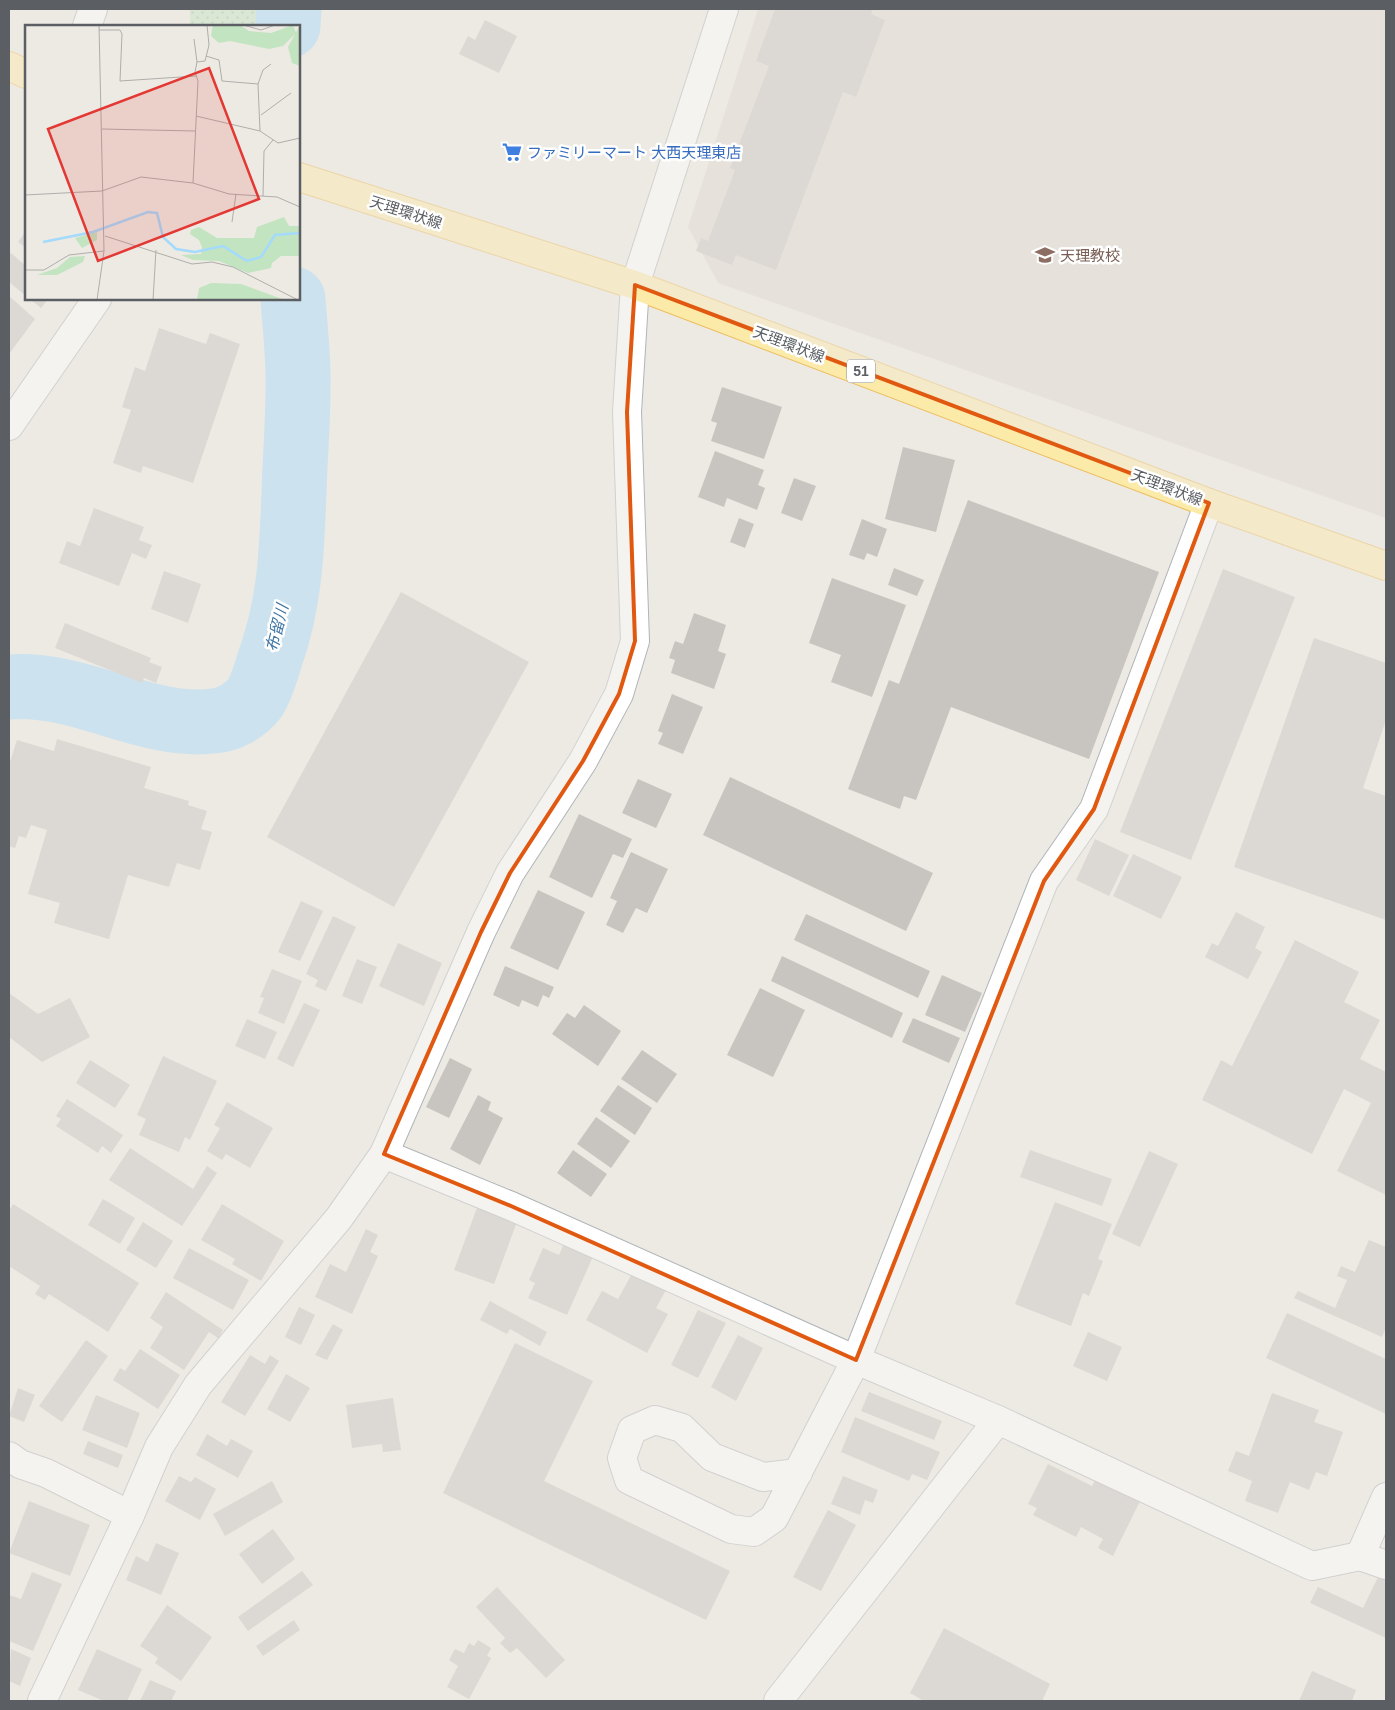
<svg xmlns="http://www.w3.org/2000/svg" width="1395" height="1710" font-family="Helvetica,'Noto Sans JP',sans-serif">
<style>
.education{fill:#ddd9d1}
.park{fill:url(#park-dots)}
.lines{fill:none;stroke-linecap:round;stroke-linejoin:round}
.river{stroke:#a4dafc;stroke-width:65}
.building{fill:#c8c5c0}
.minor-casing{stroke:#b0b4b8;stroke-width:30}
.major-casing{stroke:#ecbd5d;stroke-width:30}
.minor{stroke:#fff;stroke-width:28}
.major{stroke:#fceaa9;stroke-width:28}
.marked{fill:none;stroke:#e15910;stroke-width:4;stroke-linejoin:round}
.labels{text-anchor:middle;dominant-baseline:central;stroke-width:5;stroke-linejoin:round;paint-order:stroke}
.shield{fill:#fff;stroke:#8c8f92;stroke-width:1}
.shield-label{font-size:14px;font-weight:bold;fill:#5b5f63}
.shop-label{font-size:15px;fill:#366cbe;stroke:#fff;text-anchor:start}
.street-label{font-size:15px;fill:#5b5f63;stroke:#fff}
.education-label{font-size:15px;fill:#785e54;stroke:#fff;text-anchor:start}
.water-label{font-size:16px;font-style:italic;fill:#3f75a4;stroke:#fff}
.inset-river{fill:none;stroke:#a4dafc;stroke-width:2.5}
.inset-road{fill:none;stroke:#afaeac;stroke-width:1}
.view{fill:#e33833;fill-opacity:0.15;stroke:#e33833;stroke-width:2.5}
.inset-edge{fill:none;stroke:#5b5f63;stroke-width:2.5}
</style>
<defs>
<pattern id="park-dots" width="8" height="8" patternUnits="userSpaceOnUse" patternTransform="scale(1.25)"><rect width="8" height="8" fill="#c2e4c0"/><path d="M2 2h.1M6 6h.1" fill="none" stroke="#a1bca0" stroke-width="1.8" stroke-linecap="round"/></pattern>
</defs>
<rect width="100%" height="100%" fill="#edeae3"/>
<!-- education -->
<path class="education" d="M758 9H1386V518L718 283 688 227Z"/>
<!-- park -->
<path class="park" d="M190 9H281L279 26H190Z"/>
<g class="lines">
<!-- river -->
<g class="river">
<path d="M288 26 289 9"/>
<path d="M9 687C78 681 146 729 213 721 229 720 245 711 255 698 262 687 266 672 270 659 290 604 292 549 294 492 295 458 298 424 298 389 299 359 295 329 293 299"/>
</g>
</g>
<!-- building -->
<g class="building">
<path d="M775 9H873L871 14 885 20 856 97 843 92 776 270 736 255 732 265 696 251 701 238 708 241 735 170 730 168 769 66 756 61Z"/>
<path d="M485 20 517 36 499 73 459 54 468 36 475 40Z"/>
<path d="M26 231V248L18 242Z"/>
<path d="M11 253 26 266V296L9 282V256Z"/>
<path d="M9 296 35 319 9 354Z"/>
<path d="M30 299H48L41 308Z"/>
<path d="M159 328 206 344 210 333 240 344 193 483 143 466 141 473 113 463 131 410 122 407 135 367 145 371Z"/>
<path d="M722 387 782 407 764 459 711 441 717 423 711 421Z"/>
<path d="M903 447 955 460 936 532 885 519Z"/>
<path d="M715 451 764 470 758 485 765 488 757 510 727 498 724 507 698 497Z"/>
<path d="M794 478 816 486 802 521 781 513Z"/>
<path d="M968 500 1159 572 1089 759 951 707 916 800 904 796 900 809 848 789 889 680 899 684Z"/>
<path d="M94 508 144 527 139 540 152 545 146 559 132 553 119 586 59 563 67 541 80 546Z"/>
<path d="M739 518 754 524 745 548 730 542Z"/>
<path d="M862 519 887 529 877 557 867 553 864 560 849 555Z"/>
<path d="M894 568 924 580 917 596 888 585Z"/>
<path d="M1223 569 1295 597 1191 860 1120 832Z"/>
<path d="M164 571 201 584 188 623 151 609Z"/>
<path d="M832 578 906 605 872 697 831 682 841 655 809 643Z"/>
<path d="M401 592 529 662 394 907 267 837Z"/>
<path d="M694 613 726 625 718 651 726 654 714 689 671 673 675 660 669 658 675 641 683 644Z"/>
<path d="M65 623 151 658 149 662 162 667 156 683 144 678 142 683 55 648Z"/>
<path d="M1314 638 1386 663V720L1363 788 1386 796V920L1234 867Z"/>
<path d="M672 694 703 707 683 754 658 744 663 733 658 731Z"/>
<path d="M57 739 151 767 144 788 189 801 188 805 207 811 201 829 212 832 200 870 177 863 169 887 128 875 109 939 54 923 60 903 28 894 47 830 31 825 26 838 19 836 15 848 9 846V765L17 740 54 751Z"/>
<path d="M730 777 933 873 906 931 703 835Z"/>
<path d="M638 779 672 794 656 828 622 813Z"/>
<path d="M579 814 632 839 623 858 613 854 592 898 549 877Z"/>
<path d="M1095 839 1129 855 1109 896 1076 880Z"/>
<path d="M631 852 668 869 647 913 636 908 623 933 606 925 617 901 610 898Z"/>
<path d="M1133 854 1182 877 1161 919 1113 896Z"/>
<path d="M538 890 585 912 558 970 510 948Z"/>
<path d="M301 901 323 911 300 961 278 952Z"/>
<path d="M1236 912 1265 927 1255 948 1262 952 1248 979 1205 957 1212 943 1218 946Z"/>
<path d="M806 914 930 971 918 998 794 940Z"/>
<path d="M333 916 356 927 326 991 315 986 318 980 306 974Z"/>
<path d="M1295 940 1359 972 1344 1002 1380 1020 1360 1059 1386 1072V1195L1337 1171 1371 1103 1344 1089 1312 1154 1202 1100 1221 1060 1232 1066Z"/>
<path d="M398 943 442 963 424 1006 379 986Z"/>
<path d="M782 956 903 1013 892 1038 771 981Z"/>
<path d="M357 959 377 967 362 1004 342 996Z"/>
<path d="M505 966 554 987 549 998 543 995 538 1007 522 1000 519 1007 493 995Z"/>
<path d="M272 969 302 981 284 1024 258 1013 264 998 260 997Z"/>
<path d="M942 975 982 993 965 1032 925 1015Z"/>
<path d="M760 988 805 1010 773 1077 727 1055Z"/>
<path d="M9 993 38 1014 70 998 90 1037 42 1062 9 1037Z"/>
<path d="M304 1003 320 1010 293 1067 277 1059Z"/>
<path d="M584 1005 621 1031 598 1066 552 1034 567 1013 575 1018Z"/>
<path d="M913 1018 960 1038 949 1063 902 1042Z"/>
<path d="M247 1019 277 1032 265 1059 235 1046Z"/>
<path d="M642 1050 677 1074 657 1103 621 1079Z"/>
<path d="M163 1056 217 1081 190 1140 185 1137 179 1152 139 1135 146 1119 137 1115Z"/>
<path d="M450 1058 472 1069 449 1118 426 1107Z"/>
<path d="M90 1060 130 1085 115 1108 76 1083Z"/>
<path d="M618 1085 652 1108 635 1135 600 1111Z"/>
<path d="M478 1095 491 1102 488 1110 503 1118 480 1165 450 1149Z"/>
<path d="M67 1099 123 1135 111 1153 102 1146 98 1153 56 1126 61 1119 56 1116Z"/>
<path d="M227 1102 273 1128 250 1168 226 1154 222 1160 207 1151 220 1128 214 1125Z"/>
<path d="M596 1117 630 1141 611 1168 577 1144Z"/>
<path d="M130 1148 193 1189 207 1166 217 1173 182 1226 109 1180Z"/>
<path d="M573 1150 607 1174 591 1197 557 1173Z"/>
<path d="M1030 1150 1112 1179 1102 1206 1020 1177Z"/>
<path d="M1149 1151 1178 1164 1140 1247 1112 1234Z"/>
<path d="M103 1199 135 1218 120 1244 88 1225Z"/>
<path d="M1055 1202 1112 1224 1098 1259 1103 1261 1089 1296 1083 1293 1071 1326 1015 1304Z"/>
<path d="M13 1204 139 1283 108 1332 49 1294 45 1300 35 1294 40 1286 9 1266V1211Z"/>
<path d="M222 1204 284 1241 261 1281 232 1264 235 1259 201 1240Z"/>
<path d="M478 1205 518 1219 494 1284 454 1270Z"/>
<path d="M143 1222 173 1241 156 1268 126 1250Z"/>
<path d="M366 1229 378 1235 370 1252 378 1256 352 1314 315 1297 330 1264 346 1272Z"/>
<path d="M566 1239 595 1252 567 1315 528 1298 535 1283 529 1280 543 1248 559 1255Z"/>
<path d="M1369 1240 1386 1247V1328L1382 1337 1294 1298 1298 1291 1335 1308 1347 1280 1337 1276 1341 1266 1355 1272Z"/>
<path d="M189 1248 249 1280 233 1310 173 1278Z"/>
<path d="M634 1270 667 1288 656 1308 668 1314 647 1353 586 1320 602 1291 618 1299Z"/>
<path d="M166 1292 223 1330 218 1338 209 1332 184 1370 150 1348 163 1327 150 1318Z"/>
<path d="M490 1301 547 1332 540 1346 510 1329 507 1334 480 1320Z"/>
<path d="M299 1307 315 1315 301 1345 285 1337Z"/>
<path d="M698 1310 726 1323 698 1378 671 1365Z"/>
<path d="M1287 1313 1386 1359V1414L1266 1358Z"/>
<path d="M333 1324 343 1330 327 1360 315 1355Z"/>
<path d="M1088 1332 1122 1347 1107 1381 1073 1366Z"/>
<path d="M738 1335 763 1348 736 1401 711 1387Z"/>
<path d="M86 1340 108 1356 62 1422 39 1406Z"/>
<path d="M515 1343 593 1381 544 1481 730 1571 706 1620 443 1493Z"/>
<path d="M140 1349 180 1375 158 1409 113 1380 120 1368 125 1371Z"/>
<path d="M250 1355 265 1364 270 1355 279 1361 245 1416 221 1402Z"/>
<path d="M286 1374 310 1388 290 1422 267 1409Z"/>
<path d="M18 1388 35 1395 24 1422 9 1416Z"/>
<path d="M869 1392 942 1421 934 1440 861 1411Z"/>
<path d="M1272 1393 1319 1410 1314 1422 1343 1432 1327 1476 1316 1472 1309 1490 1290 1482 1278 1513 1245 1501 1252 1481 1228 1471 1236 1451 1249 1456Z"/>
<path d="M96 1395 140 1413 127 1448 82 1430Z"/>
<path d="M393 1398 401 1450 383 1452 382 1444 352 1448 346 1405Z"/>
<path d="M855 1417 940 1452 927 1480 912 1474 909 1481 841 1452Z"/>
<path d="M207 1434 227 1446 231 1439 253 1451 238 1478 196 1455Z"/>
<path d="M88 1441 123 1455 118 1468 83 1454Z"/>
<path d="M1048 1464 1092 1486 1098 1475 1142 1497 1113 1556 1098 1548 1103 1539 1081 1527 1076 1537 1033 1515 1037 1508 1028 1504Z"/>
<path d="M179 1476 191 1482 195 1477 216 1489 200 1520 165 1501Z"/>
<path d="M843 1476 878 1490 873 1503 865 1500 860 1515 831 1504Z"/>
<path d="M272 1481 283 1502 225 1536 213 1514Z"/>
<path d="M29 1501 90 1525 70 1576 9 1553Z"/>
<path d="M828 1510 856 1525 821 1591 793 1577Z"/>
<path d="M273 1529 295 1559 262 1584 239 1554Z"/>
<path d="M156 1543 179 1553 161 1595 126 1580 136 1556 148 1562Z"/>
<path d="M302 1571 313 1585 248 1631 238 1617Z"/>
<path d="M32 1572 62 1584 33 1651 9 1641V1595L21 1599Z"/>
<path d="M1379 1575 1386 1579V1638L1310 1603 1318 1587 1363 1608Z"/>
<path d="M497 1587 565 1660 546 1678 517 1648 510 1653 500 1643 505 1638 476 1607Z"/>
<path d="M167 1605 212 1637 181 1681 155 1663 158 1658 140 1646Z"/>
<path d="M294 1620 300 1630 263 1656 256 1646Z"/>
<path d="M944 1628 1050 1684 1042 1701H924L910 1693Z"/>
<path d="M478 1640 491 1648 487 1656 491 1658 469 1699 447 1687 458 1666 449 1660 455 1649 464 1653 469 1643 474 1646Z"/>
<path d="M11 1649 31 1658 20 1686 9 1681Z"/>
<path d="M97 1649 142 1669 127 1701H104L78 1690Z"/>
<path d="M1312 1671 1356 1690 1352 1701H1299Z"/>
<path d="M150 1680 176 1691 171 1701H140Z"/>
</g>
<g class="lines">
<defs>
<g id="minor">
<path d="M87 26 93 9"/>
<path d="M9 426 97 299"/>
<path d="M384 1154 511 1206 856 1360 998 1420 1312 1566 1360 1556 1386 1565"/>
<path d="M9 1456 20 1464 46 1473 130 1515"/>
<path d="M798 1473 763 1477 712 1457 682 1428 655 1420 632 1430 622 1458 629 1480 731 1529 754 1532 774 1518 856 1360 1044 881 1094 809 1209 503"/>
<path d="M1360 1556 1386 1497"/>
<path d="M42 1701 130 1515 159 1447 198 1385 339 1218 384 1154 481 932 510 873 583 761 619 694 635 641 627 412 635 285 724 9"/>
<path d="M778 1701 998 1420"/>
</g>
<g id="major">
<path d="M9 66 26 74"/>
<path d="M299 177 635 285 1209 503 1386 566"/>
</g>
</defs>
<!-- minor casing -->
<use href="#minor" class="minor-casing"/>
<!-- major casing -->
<use href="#major" class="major-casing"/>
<!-- minor -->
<use href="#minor" class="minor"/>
<!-- major -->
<use href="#major" class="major"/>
</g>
<!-- marked area -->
<path d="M0 0H1395V1710H0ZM635 285 1209 503 1094 809 1044 881 856 1360 511 1206 384 1154 481 932 510 873 583 761 619 694 635 641 627 412Z" fill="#edeae3" fill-opacity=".55" fill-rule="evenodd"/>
<path class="marked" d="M635 285 1209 503 1094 809 1044 881 856 1360 511 1206 384 1154 481 932 510 873 583 761 619 694 635 641 627 412Z"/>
<!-- icons -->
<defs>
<symbol id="supermarket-bare" viewBox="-9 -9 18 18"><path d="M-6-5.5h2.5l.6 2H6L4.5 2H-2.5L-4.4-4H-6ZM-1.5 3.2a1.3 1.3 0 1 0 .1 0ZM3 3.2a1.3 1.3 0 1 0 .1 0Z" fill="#3f7fe0" stroke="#fff" stroke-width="2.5" paint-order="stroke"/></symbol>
<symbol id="school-bare" viewBox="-9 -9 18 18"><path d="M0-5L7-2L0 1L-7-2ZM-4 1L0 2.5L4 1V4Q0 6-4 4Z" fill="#8d6e63" stroke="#fff" stroke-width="2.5" paint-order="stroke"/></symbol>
</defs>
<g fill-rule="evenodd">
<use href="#supermarket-bare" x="498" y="138" width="28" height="28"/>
<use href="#school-bare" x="1031" y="241" width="28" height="28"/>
</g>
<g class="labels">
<!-- shield labels -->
<rect class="shield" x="847" y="359.5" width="28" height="23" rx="4"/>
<g class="shield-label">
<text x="861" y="371">51</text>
</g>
<!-- shop labels -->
<g class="shop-label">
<text x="527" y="152">ファミリーマート 大西天理東店</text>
</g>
<!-- street labels -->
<g class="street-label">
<text transform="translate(406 212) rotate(18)">天理環状線</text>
<text transform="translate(789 344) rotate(21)">天理環状線</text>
<text transform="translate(1167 487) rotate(21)">天理環状線</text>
</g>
<!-- education labels -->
<g class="education-label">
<text x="1060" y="255">天理教校</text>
</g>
<!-- water labels -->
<g class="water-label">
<text transform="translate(277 628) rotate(-76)">布留川</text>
</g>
</g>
<!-- overview -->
<g transform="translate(25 25)">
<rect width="275" height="275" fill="#edeae3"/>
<path d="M188 0H215L224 6 246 8 268 0 271 8 258 21 244 24 205 16 194 18 186 11ZM275 0V41L267 38 263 22ZM259 192 264 201H275V231H256L247 238 246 243 223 248 194 236 168 235 156 230 176 229 177 222 174 215 165 209 166 205 174 202 192 213H229L232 202ZM60 231 58 237 32 250H12L32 243 45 232ZM186 258 216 259 260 275H172L174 263Z" fill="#c2e4c0"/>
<path d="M72 207V215L57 223 50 213Z" fill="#c2e4c0"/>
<path class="inset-river" d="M18 217 68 207 123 187 132 188 138 212 151 224 170 227 198 221 222 236 236 232 250 210 275 208"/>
<path class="inset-road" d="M218 0 236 5 250 0M74 5H95L97 9 95 56 171 51M169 14 172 37M181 31 194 35 197 56 233 59M236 90 266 68M171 91 235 106 253 118 275 113M77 104 170 106M235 106 233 59 238 45 246 39M168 158 173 56 170 47 172 37 180 36 184 20 182 0M0 170 77 166 116 152 168 158 204 169 252 172 275 182M238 171 239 126 248 115M207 197 211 169M80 211 167 239 187 237 208 242 273 275M0 245H19L44 230 79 226M72 275 79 226 74 0M128 275 131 225"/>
<path class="view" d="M184 43 234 174 73 236 23 104Z"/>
<rect width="275" height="275" class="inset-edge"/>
</g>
<!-- border -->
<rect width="1395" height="1710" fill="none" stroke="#5b5f63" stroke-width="20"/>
</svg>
